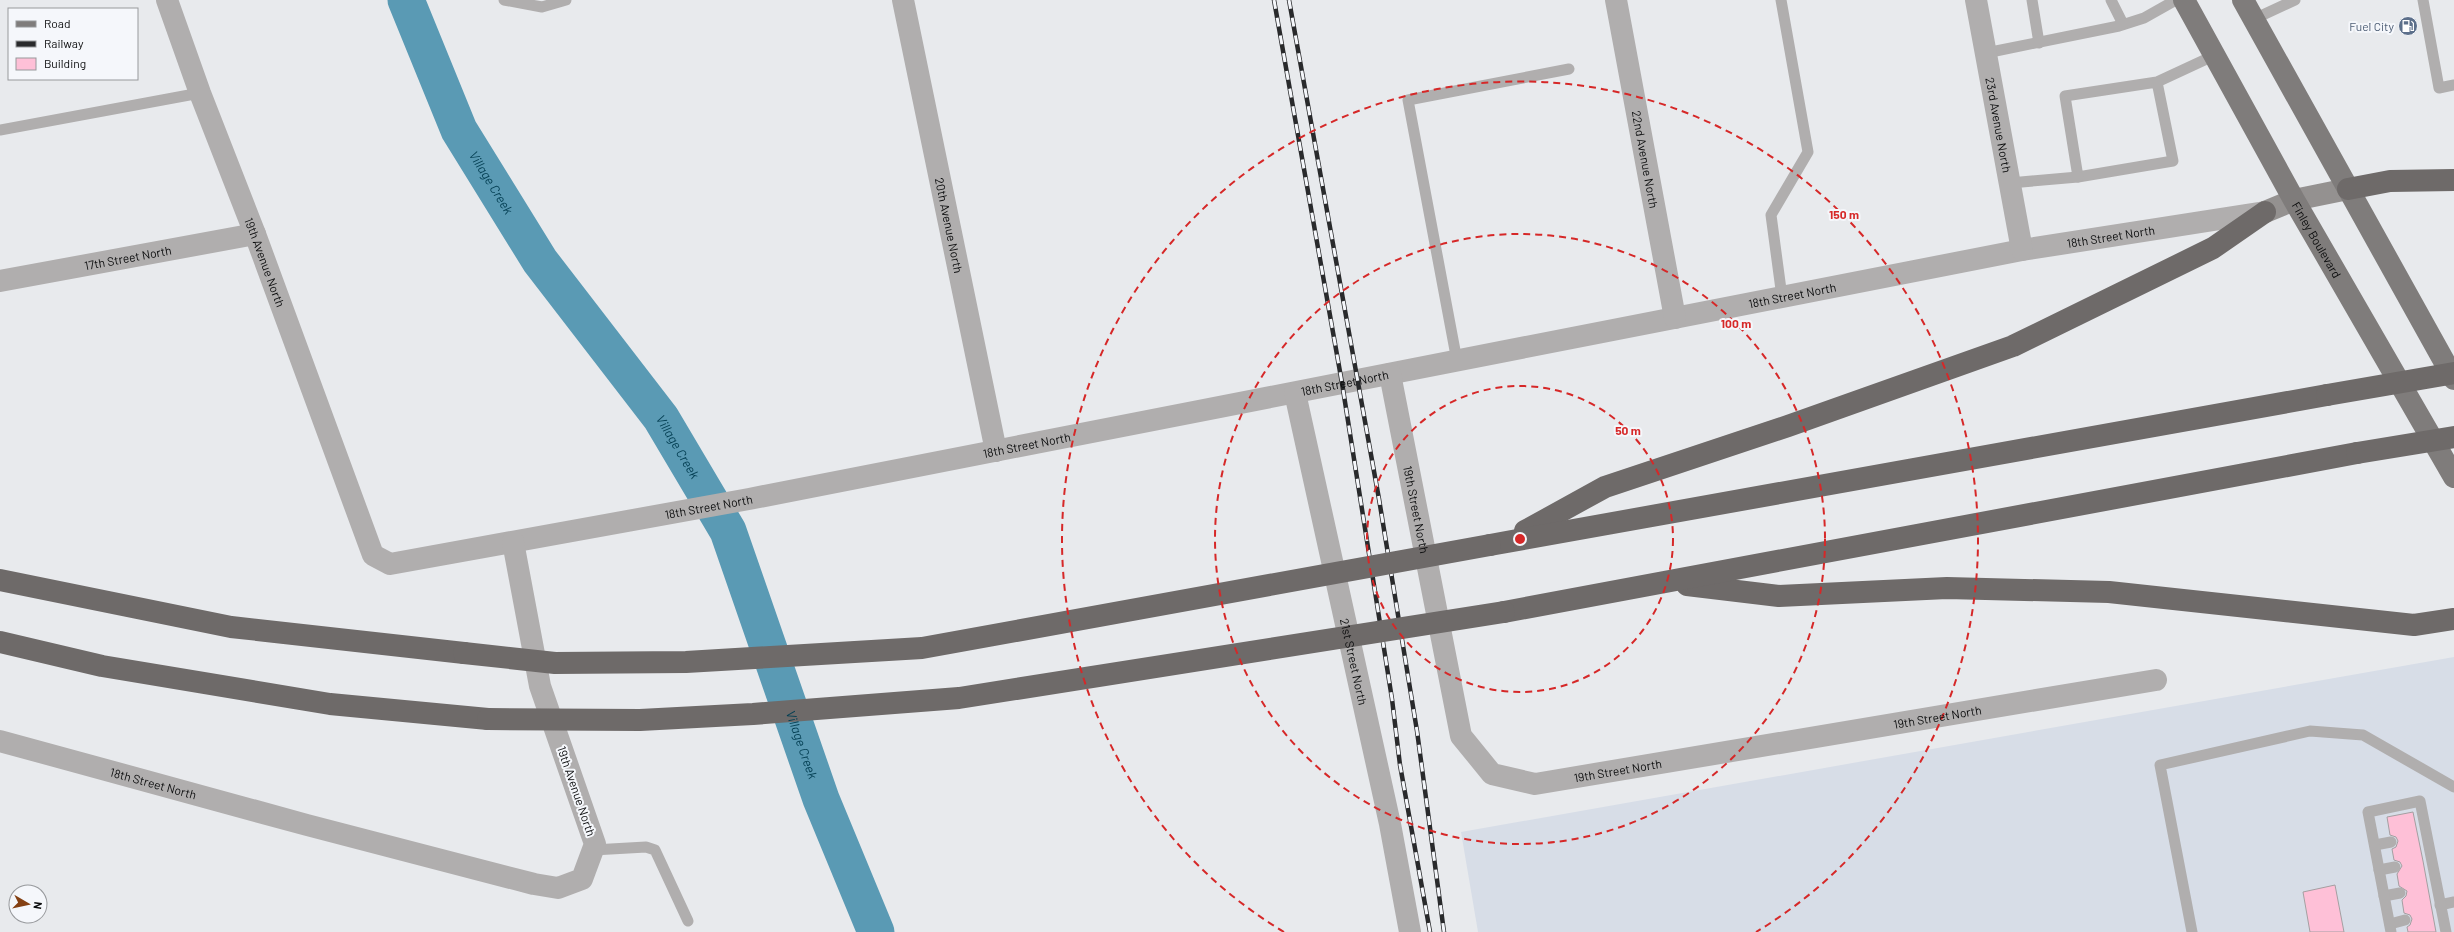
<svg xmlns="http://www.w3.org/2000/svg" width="2454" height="932" font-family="Barlow,sans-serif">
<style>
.built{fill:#d7dde7}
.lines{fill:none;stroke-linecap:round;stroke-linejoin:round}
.river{stroke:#5a9ab4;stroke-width:37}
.building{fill:#fec0d7;stroke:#a49fa1}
.service{stroke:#b0aeae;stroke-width:11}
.minor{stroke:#b0aeae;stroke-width:22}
.secondary{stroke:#949190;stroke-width:22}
.primary{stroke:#7f7c7b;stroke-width:22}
.motorway{stroke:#6e6a69;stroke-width:22}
.rail-casing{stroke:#292a2c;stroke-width:4.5}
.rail{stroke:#f5f7fb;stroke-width:3;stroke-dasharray:9;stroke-linecap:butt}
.motorway-bridge{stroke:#6e6a69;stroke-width:22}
.ring{fill:none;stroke:#d62828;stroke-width:2;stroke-dasharray:7 5}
.labels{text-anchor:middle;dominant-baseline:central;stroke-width:4;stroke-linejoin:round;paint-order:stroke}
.service-label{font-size:12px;fill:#4e5e75;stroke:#f5f7fb;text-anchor:end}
.street-label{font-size:12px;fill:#0b0c0d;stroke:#f5f7fb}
.water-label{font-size:13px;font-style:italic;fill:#043f53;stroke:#f5f7fb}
.centre{fill:#d62828;stroke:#f5f7fb;stroke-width:2}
.ring-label{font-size:12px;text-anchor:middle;font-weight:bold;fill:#d62828;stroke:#f5f7fb;stroke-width:4;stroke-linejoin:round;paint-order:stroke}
</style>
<rect width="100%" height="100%" fill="#e8eaed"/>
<!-- built -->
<path class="built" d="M2454 657V932H1478L1461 832Z"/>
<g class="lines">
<!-- river -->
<path class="river" id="s1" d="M406 0 459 130 540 261 661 418 728 531 821 799 876 932"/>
</g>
<!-- building -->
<g class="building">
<path d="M2413 812 2423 861 2436 932H2408L2407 927 2410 925 2412 919 2410 915 2404 913 2402 900 2406 896 2407 891 2399 886 2397 874 2402 866 2400 862 2394 860 2392 849 2396 847 2398 841 2396 837 2390 835 2387 817Z"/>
<path d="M2335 885 2344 932H2310L2303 892Z"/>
</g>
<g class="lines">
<!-- service -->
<g class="service">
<path d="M504 0 542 7 566 0"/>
<path d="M1781 0 1808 152 1771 215 1782 297"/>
<path d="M2032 0 2039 43"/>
<path d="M2111 0 2123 24"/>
<path d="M2423 0 2439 88 2454 85"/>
<path d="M2254 19 2295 0"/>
<path d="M1986 53 2119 26 2144 18 2176 0"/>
<path d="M2157 82 2173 161 2078 177 2065 96 2157 82 2213 56"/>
<path d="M0 130 200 93"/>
<path d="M2010 183 2078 177"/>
<path d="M1457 361 1408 100 1569 69"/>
<path d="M2375 845 2391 842"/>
<path d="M593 850 646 847 655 850 688 921"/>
<path d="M2379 870 2395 867"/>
<path d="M2384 896 2400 893"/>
<path d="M2440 905 2454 902"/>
<path d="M2390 924 2405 920"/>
<path d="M2192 932 2160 765 2310 731 2363 735 2454 787"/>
<path d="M2391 932 2368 812 2420 801 2446 932"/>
</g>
<!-- minor -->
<g class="minor">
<path id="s2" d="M167 0 200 93 255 234 373 555 390 564 749 499 2022 250 2265 212"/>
<path id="s3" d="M903 0 996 451"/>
<path id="s4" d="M1616 0 1675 318"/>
<path id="s5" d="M1976 0 2022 250"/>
<path id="s6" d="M0 281 255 234"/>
<path id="s7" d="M1390 374 1461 736 1492 774 1535 784 2156 680"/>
<path id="s8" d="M1295 393 1390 824 1410 932"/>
<path id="s9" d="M0 741 307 825 534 884 558 888 582 879 595 844 540 686 513 542"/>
</g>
<!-- secondary -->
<path class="secondary" d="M2265 212 2294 200 2348 189"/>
<!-- primary -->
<g class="primary">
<path id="s10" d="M2184 0 2294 200 2454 477"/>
<path d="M2243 0 2454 379"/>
</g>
<!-- motorway -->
<g class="motorway">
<path d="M2348 189 2390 181 2454 180"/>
<path d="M1525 531 1605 487 1788 426 2013 346 2213 248 2265 212"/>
<path d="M1490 545 2327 395"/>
<path d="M0 580 231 627 464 653"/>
<path d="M1687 585 1779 596 1947 588 2109 592 2414 625 2454 619"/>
<path d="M1504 612 2357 453"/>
<path d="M0 642 102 666 330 704 488 719"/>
</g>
<defs>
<g id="rail">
<path d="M1274 0 1342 383 1392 699 1400 765 1430 932"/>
<path d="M1289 0 1379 499 1417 731 1444 932"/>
</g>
</defs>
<!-- rail casing -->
<use href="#rail" class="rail-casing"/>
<!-- rail -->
<use href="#rail" class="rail"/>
<!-- motorway-bridge -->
<g class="motorway-bridge">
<path d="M2327 395 2454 373"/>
<path d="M2357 453 2454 437"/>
<path d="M464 653 555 663 686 662 922 648 1490 545"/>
<path d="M488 719 640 720 753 714 959 698 1504 612"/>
</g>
</g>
<!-- distance rings -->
<g class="ring">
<circle cx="1520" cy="539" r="153"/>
<circle cx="1520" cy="539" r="305"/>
<path d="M1284 932A458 458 0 1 1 1756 932"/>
</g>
<!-- icons -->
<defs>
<symbol id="fuel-disc" viewBox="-11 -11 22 22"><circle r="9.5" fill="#5c6f8a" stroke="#f5f7fb"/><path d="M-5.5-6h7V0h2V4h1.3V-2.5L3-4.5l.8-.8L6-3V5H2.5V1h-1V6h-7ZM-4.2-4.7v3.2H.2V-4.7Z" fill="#fff"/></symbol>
</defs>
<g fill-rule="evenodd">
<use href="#fuel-disc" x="2397" y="15" width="22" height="22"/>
</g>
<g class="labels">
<!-- service labels -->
<g class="service-label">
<text x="2394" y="26">Fuel City</text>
</g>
<!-- street labels -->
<g class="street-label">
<text stroke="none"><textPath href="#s5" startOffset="127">23rd Avenue North</textPath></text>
<text stroke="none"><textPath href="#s4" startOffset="162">22nd Avenue North</textPath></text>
<text stroke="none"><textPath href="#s3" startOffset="230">20th Avenue North</textPath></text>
<text stroke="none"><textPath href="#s2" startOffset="2363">18th Street North</textPath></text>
<text stroke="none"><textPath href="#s10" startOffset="274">Finley Boulevard</textPath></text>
<text stroke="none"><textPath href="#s6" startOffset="130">17th Street North</textPath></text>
<text stroke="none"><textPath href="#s2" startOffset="280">19th Avenue North</textPath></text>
<text stroke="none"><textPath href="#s2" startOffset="2039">18th Street North</textPath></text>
<text stroke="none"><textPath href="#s2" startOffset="1583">18th Street North</textPath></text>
<text stroke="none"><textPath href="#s2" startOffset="1259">18th Street North</textPath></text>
<text stroke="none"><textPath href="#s2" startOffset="935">18th Street North</textPath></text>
<text stroke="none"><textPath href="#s7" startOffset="138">19th Street North</textPath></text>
<text stroke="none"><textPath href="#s8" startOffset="275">21st Street North</textPath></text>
<text stroke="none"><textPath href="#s7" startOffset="870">19th Street North</textPath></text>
<text stroke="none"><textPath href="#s7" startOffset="546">19th Street North</textPath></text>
<text stroke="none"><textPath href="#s9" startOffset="159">18th Street North</textPath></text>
<text transform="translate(577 791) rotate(71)">19th Avenue North</text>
</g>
<!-- water labels -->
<g class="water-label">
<text stroke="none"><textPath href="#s1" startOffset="202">Village Creek</textPath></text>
<text stroke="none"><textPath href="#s1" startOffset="526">Village Creek</textPath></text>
<text stroke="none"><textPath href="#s1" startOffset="850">Village Creek</textPath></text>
</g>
</g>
<circle cx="1520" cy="539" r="6" class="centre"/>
<g class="ring-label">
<text x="1844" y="219">150 m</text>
<text x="1736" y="328">100 m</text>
<text x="1628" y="435">50 m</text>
</g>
<!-- legend -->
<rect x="8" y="8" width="130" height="72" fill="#f5f7fb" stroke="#97999c"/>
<rect x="16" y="21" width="20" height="6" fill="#7f7c7b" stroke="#97999c"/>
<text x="44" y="28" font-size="12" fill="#0b0c0d">Road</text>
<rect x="16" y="41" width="20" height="6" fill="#292a2c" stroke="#97999c"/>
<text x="44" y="48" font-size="12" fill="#0b0c0d">Railway</text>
<rect x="16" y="58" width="20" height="12" fill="#fec0d7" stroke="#97999c"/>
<text x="44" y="68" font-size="12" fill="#0b0c0d">Building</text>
<!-- north arrow -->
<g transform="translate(28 904) rotate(99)"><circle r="19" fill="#f5f7fb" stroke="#97999c"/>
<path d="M0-3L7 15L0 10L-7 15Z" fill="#844013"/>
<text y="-6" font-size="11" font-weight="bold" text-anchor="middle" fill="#0b0c0d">N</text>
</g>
</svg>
